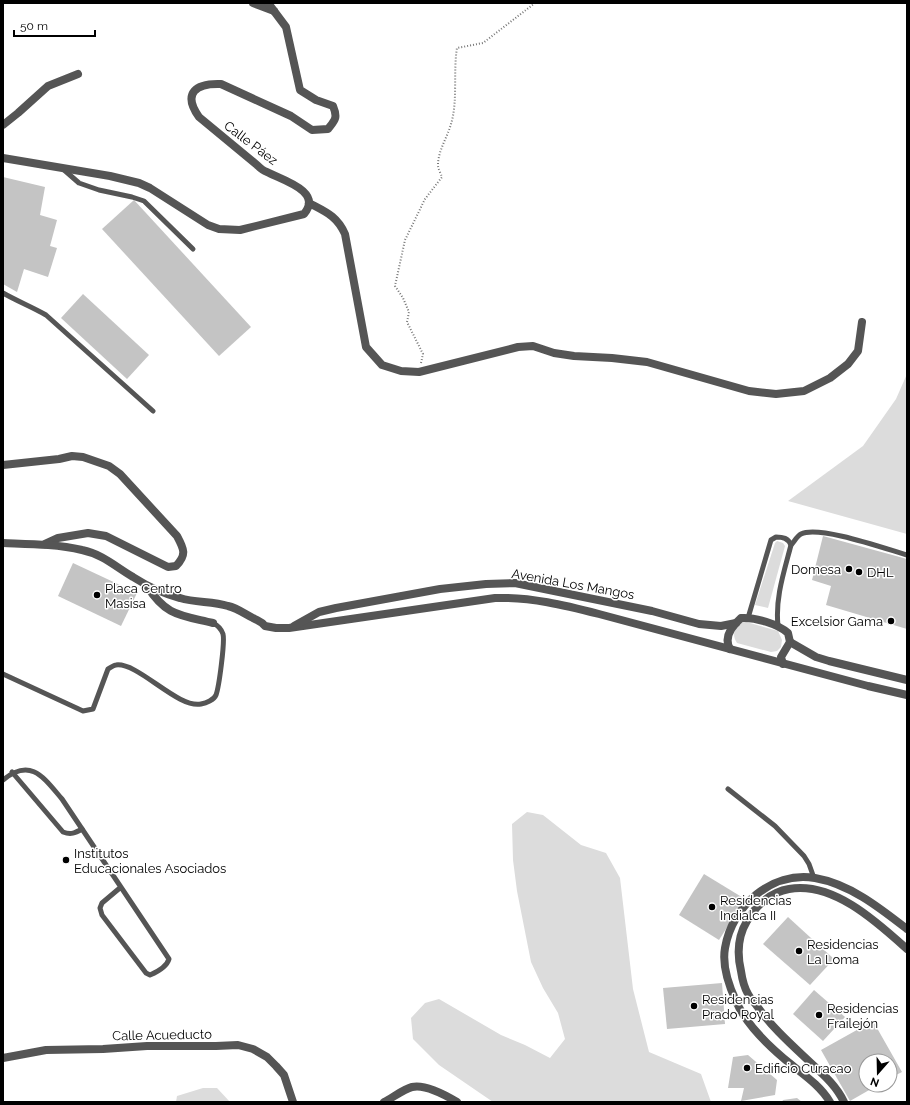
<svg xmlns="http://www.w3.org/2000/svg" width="910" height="1105" font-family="Raleway,sans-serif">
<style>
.green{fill:#dcdcdc}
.building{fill:#c4c4c4}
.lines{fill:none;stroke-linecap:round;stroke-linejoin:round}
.path{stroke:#777;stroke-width:2;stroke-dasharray:1 2;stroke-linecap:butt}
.lane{stroke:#555;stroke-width:5}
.street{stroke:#555;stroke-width:8}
.poi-dot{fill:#000;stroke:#fff;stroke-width:1.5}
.labels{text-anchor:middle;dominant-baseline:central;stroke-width:3;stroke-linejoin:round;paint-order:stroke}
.street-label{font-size:13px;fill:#000;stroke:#fff}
.poi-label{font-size:13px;fill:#000;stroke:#fff;text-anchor:start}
</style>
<rect width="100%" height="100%" fill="#fff"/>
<!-- green -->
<g class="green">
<path d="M907 374V534L788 501 863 446 896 399Z"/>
<path d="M777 541 783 543 785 546 768 608 755 605 775 543Z"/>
<path d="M743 621 778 631 782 640 781 647 777 651 771 652 737 643C731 634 735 628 743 621Z"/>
<path d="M527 812 543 815 581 845 606 853 620 878 633 989 649 1052 701 1074 711 1102H493L439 1065 413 1039 411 1018 425 1003 439 999 501 1035 525 1045 550 1058 565 1039 558 1013 543 988 531 962 517 891 513 860 512 824Z"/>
<path d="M203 1088H217L230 1102H176L177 1096Z"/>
</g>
<!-- building -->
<g class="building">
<path d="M3 177 45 187 40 215 57 220 50 246 57 248 48 277 24 269 17 292 3 284Z"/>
<path d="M134 200 251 327 219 356 102 229Z"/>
<path d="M83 294 149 355 127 379 61 318Z"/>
<path d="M823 536 907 559V629L826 605 831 586 812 580Z"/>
<path d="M73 563 137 593 121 626 58 596Z"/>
<path d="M704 874 745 899 719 940 679 915Z"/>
<path d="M788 917 834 959 810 985 763 944Z"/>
<path d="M722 983 725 1024 667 1029 663 988Z"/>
<path d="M814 990 845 1017 823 1041 793 1014Z"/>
<path d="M873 1021 902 1072 890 1078V1061H866V1085H878L850 1101 821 1050Z"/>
<path d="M748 1055 777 1080 775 1095 741 1101 744 1088H728L733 1057Z"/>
<path d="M797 1098 802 1102H782L783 1100Z"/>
</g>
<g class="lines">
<!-- path -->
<path class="path" d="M421 363 423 354 407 322 409 312 403 298 395 286 405 240 425 199 442 177C441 174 438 169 438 165 438 151 447 138 451 124 458 101 453 72 457 48L483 43 535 3"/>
<!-- lane -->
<g class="lane">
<path d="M63 169 79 183 99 190 132 197 144 201 193 249"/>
<path d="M3 293C17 301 32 307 46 315L153 411"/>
<path d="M791 545C794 542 797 536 801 534 819 525 886 549 907 555"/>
<path d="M748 618 771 540 776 537C783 537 788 538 791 545 784 572 775 598 778 626"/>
<path d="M3 674 83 711 93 709 108 669C110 668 114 665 116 665 138 662 178 709 201 704 206 703 214 700 216 695 219 687 225 642 223 634 221 628 217 625 213 623"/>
<path d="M12 772 63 832C71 835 75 833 82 829"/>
<path d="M3 780C31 757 44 778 62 799L169 959C167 966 157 972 150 975L146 973 102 915 100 908 102 903 121 887"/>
<path d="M728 789 775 826 804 856 809 864 814 878"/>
</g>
<!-- street -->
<g class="street">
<path d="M253 3 274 11"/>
<path d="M3 125 18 113 48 86 78 74"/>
<path d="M3 158 110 176 139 183 150 188 208 225 219 229 240 230 304 214C323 191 282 180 267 172 264 171 260 168 257 165L199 117C182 93 196 83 221 84L291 116 312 130 328 129C335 120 338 118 333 106L316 100 300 90 286 27 268 3"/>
<path d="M309 203C326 212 337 216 345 234L366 347 382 365 401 371 419 372 518 347 533 346 554 353 574 356 612 358 647 362 749 391 776 394 804 391 830 378 848 364 858 351 862 322"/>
<path d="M3 465 59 459 72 456 83 457 109 466 120 474 177 536C184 549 187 555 176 566L168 567 106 536 88 533 58 538 45 544"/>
<path d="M3 543C29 544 56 544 82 550 102 554 116 567 133 577 147 586 164 594 180 598 196 603 212 601 228 606 237 608 245 614 253 618 258 621 261 621 265 626L276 628H289L495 598C531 597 564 605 599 614L868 686 907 695"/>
<path d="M147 586C166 616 180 615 213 623"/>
<path d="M294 626 319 612 336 608 440 589 486 584 515 583 652 611 699 624 721 626 736 623"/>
<path d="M790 642 816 657 829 661 907 680"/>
<path d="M730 649C723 637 732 626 741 618 755 617 778 624 788 633L790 642 781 657 783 664"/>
<path d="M3 1058 46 1050 103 1049 147 1046H216L238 1045 253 1049 267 1057 276 1066 284 1075 293 1102"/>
<path d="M384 1102C392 1098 404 1089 412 1087 425 1084 447 1096 457 1102"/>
<path d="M830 1102C821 1087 807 1077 793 1066 773 1050 746 1025 736 1001 729 986 722 965 725 948 732 906 771 871 815 878 850 884 880 908 907 929"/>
<path d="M844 1102C837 1087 825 1076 813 1065 793 1046 773 1029 757 1006 754 1002 750 998 748 994 744 987 742 978 741 971 737 954 738 936 747 921 756 905 771 892 789 889 833 881 877 922 907 949"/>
</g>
</g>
<!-- markers -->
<g class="poi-dot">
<circle cx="849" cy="569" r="4"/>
<circle cx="859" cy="572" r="4"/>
<circle cx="97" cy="595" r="4"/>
<circle cx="891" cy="621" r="4"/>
<circle cx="66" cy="860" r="4"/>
<circle cx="712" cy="907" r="4"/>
<circle cx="799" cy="951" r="4"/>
<circle cx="694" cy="1006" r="4"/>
<circle cx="819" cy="1015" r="4"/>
<circle cx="747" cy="1068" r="4"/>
</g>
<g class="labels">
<!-- street labels -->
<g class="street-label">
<text transform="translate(251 143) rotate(37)">Calle Páez</text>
<text transform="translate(573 584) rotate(10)">Avenida Los Mangos</text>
<text transform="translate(162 1035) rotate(-1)">Calle Acueducto</text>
</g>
<!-- poi labels -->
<g class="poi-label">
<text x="841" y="569" text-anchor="end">Domesa</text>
<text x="867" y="572">DHL</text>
<text x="105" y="588">Placa Centro<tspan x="105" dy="15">Masisa</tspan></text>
<text x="883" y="621" text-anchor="end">Excelsior Gama</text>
<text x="74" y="853">Institutos<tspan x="74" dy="15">Educacionales Asociados</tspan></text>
<text x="720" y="900">Residencias<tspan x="720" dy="15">Indialca II</tspan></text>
<text x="807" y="944">Residencias<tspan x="807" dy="15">La Loma</tspan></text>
<text x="702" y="999">Residencias<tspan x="702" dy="15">Prado Royal</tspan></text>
<text x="827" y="1008">Residencias<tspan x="827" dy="15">Frailejón</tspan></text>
<text x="755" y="1068">Edificio Curacao</text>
</g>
</g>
<!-- border -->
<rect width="910" height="1105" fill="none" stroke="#000000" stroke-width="8"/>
<!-- north arrow -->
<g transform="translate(878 1073) rotate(200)"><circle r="19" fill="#ffffff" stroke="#999999"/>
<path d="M0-3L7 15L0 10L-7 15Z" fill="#000000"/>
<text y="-6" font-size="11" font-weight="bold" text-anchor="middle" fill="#000000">N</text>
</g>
<!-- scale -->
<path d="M14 30v6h81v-6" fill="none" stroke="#000000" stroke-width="2"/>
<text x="20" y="30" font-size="12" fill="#000000" stroke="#ffffff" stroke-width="3" paint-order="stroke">50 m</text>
</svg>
